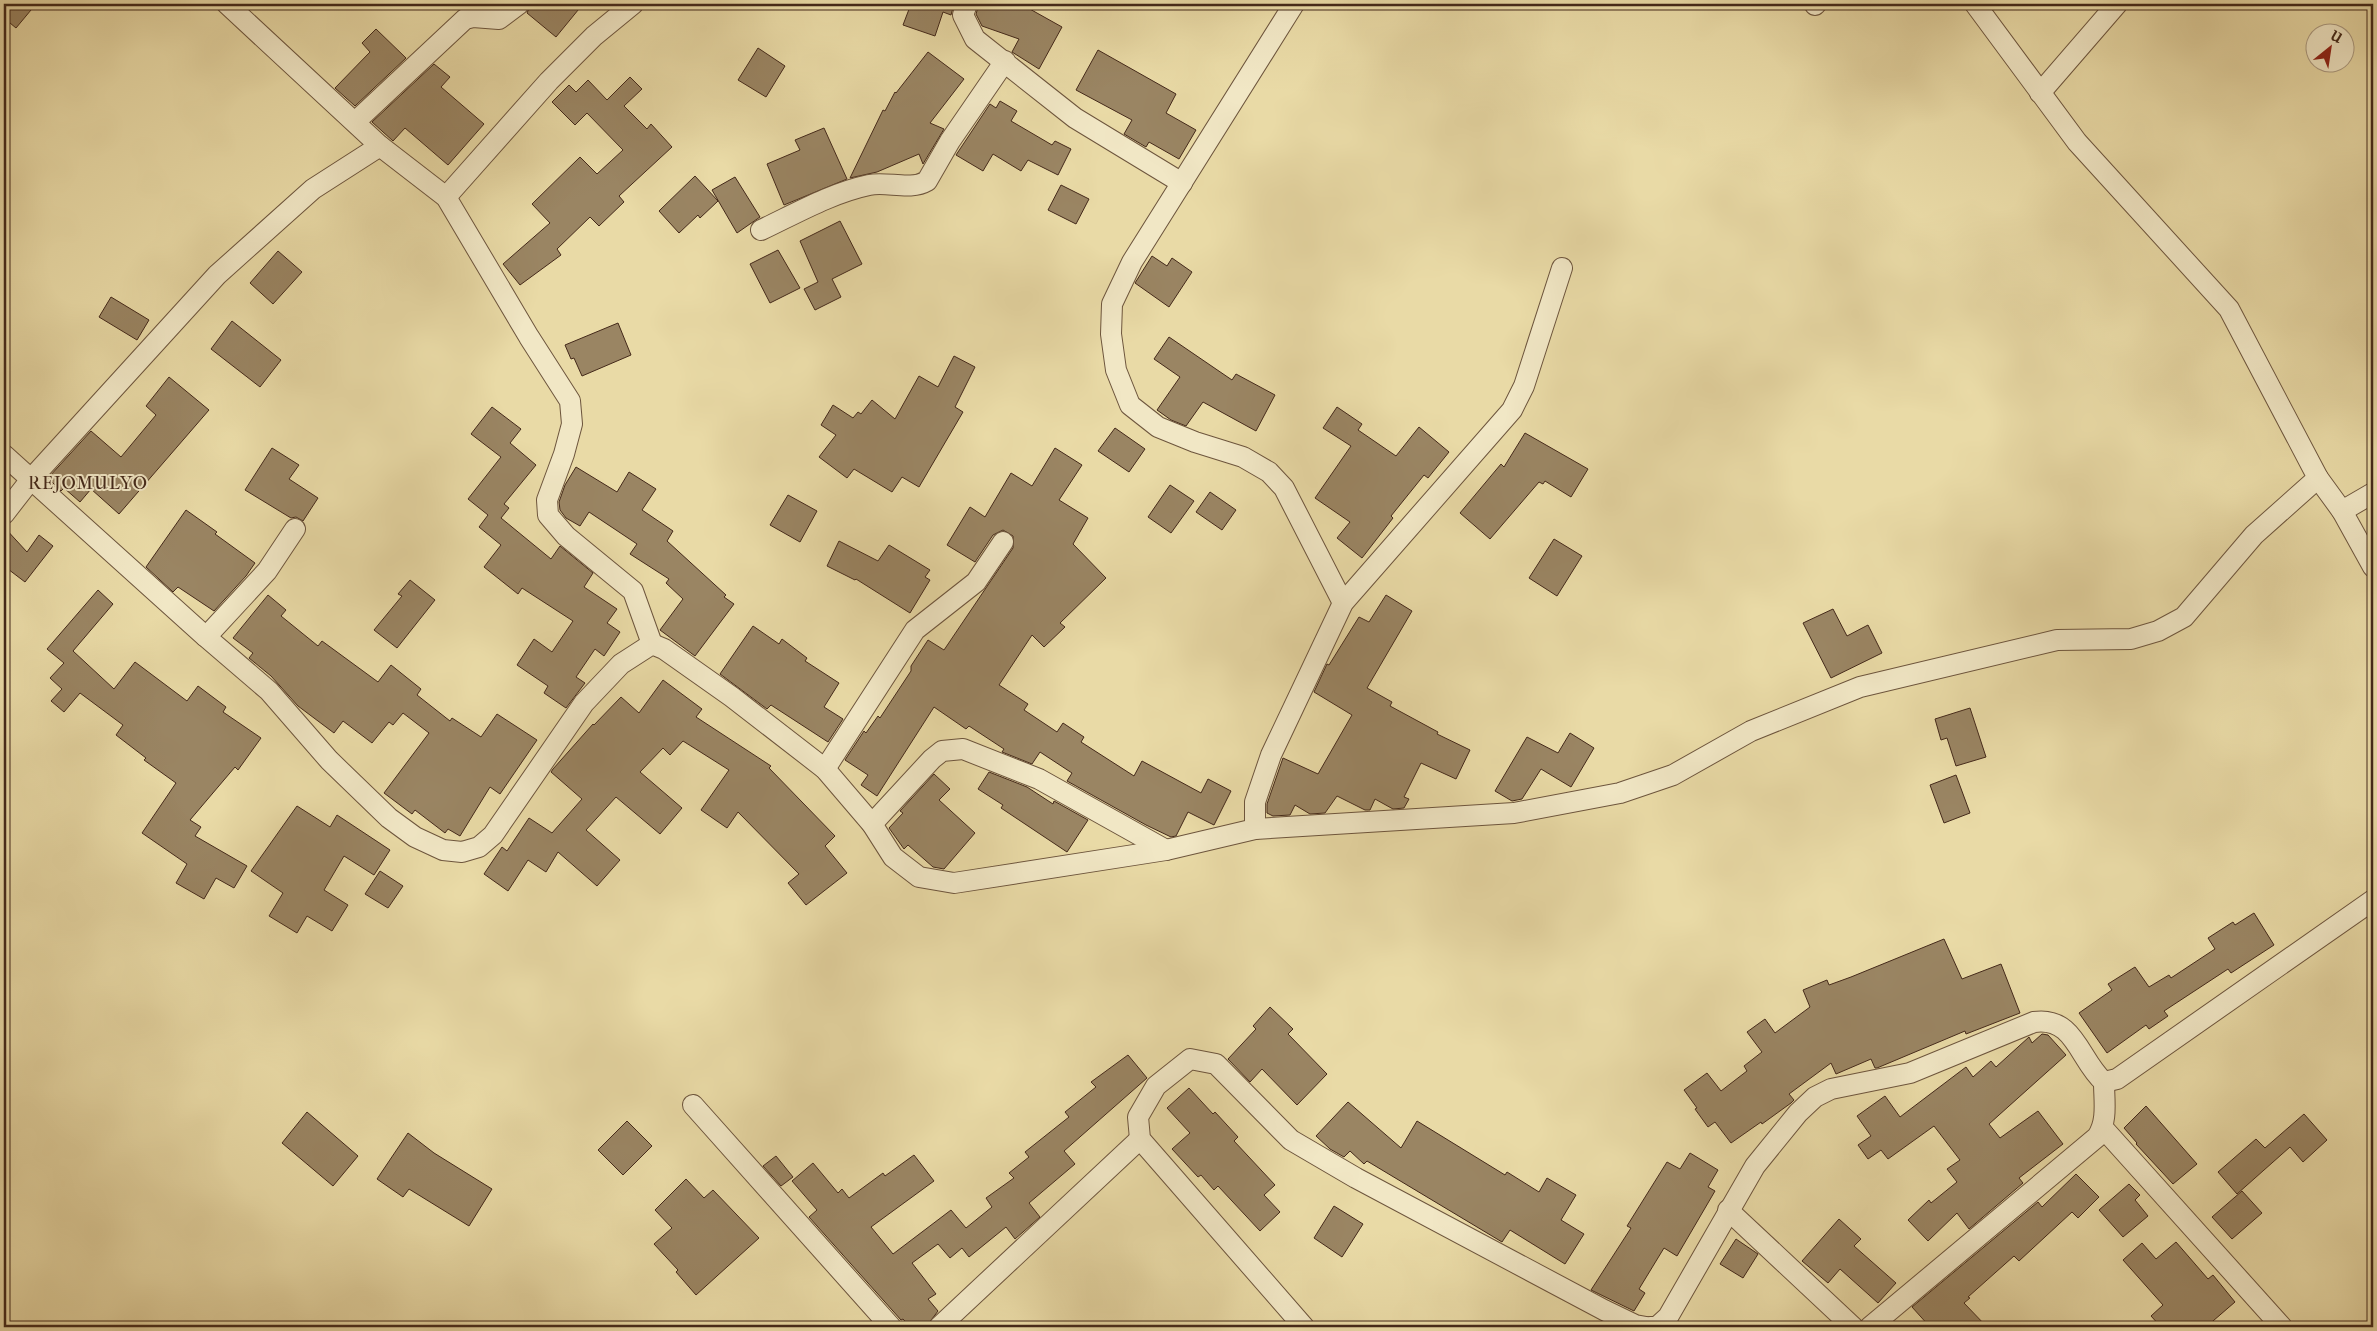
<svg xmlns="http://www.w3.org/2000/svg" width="2377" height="1331" font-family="'IM FELL French Canon',serif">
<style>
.building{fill:#9a8563;stroke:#44291a}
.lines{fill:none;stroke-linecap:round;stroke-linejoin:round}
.minor-casing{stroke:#6d553d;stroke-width:22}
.minor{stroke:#f1e7c5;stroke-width:20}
.labels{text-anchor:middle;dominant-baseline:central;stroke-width:4;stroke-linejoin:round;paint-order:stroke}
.quarter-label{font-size:18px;letter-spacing:1px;fill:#44291a;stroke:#f1e7c5}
</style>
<rect width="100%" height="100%" fill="#e9daa6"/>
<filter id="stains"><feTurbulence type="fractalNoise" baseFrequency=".004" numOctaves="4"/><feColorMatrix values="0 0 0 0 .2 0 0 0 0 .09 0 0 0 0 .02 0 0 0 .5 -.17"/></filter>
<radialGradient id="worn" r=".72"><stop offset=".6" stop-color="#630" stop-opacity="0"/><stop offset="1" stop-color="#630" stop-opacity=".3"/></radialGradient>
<!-- building -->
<g class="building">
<path d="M4 4H36L16 28 4 18Z"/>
<path d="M531 4H583L556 37 527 13Z"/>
<path d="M911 4H954L951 15 943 12 935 36 903 25Z"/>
<path d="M979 4H1029L1028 8 1062 27 1039 69 1012 52 1019 39 982 26 976 14Z"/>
<path d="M376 29 406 58 355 106 335 88 370 52 362 43Z"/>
<path d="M758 48 785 66 766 97 738 80Z"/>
<path d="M1098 50 1176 94 1166 113 1196 130 1179 159 1149 142 1146 147 1124 134 1132 120 1076 90Z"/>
<path d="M928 52 964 79 930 123 944 129 923 164 919 154 877 172 850 178 883 110 885 111 895 92 896 93Z"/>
<path d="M434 64 450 77 441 87 484 124 448 165 405 128 393 141 372 122Z"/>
<path d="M630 77 642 89 624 106 647 129 651 124 672 147 619 196 624 202 599 226 590 217 557 249 561 255 520 285 503 264 550 223 532 204 580 157 597 174 623 150 587 113 575 125 552 102 569 85 576 92 588 80 607 100Z"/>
<path d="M1000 101 1017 111 1011 121 1052 145 1055 141 1071 149 1058 175 1028 160 1021 171 993 154 983 171 956 155 990 104 996 108Z"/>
<path d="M824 128 847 179 784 205 767 164 800 150 795 140Z"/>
<path d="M695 176 718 201 700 218 698 215 679 233 659 211Z"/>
<path d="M735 177 760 217 737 233 712 190Z"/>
<path d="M1061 185 1089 199 1076 224 1048 210Z"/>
<path d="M840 221 862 264 832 279 841 297 815 310 804 289 818 282 800 241Z"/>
<path d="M778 250 800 288 770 303 750 264Z"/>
<path d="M278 251 302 272 273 304 250 283Z"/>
<path d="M1152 256 1167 266 1172 258 1192 272 1169 307 1135 283Z"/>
<path d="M111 297 149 320 137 340 99 317Z"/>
<path d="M232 321 281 360 260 387 211 349Z"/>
<path d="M618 323 631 355 582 376 574 358 571 359 565 345Z"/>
<path d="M1169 337 1232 380 1236 374 1275 395 1256 431 1203 402 1186 426 1171 420 1157 410 1180 377 1154 359Z"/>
<path d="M954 356 975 367 955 407 963 412 919 487 902 477 892 492 854 469 847 478 819 457 836 435 821 425 833 405 853 418 858 412 861 414 872 400 895 419 919 376 938 387Z"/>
<path d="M169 377 209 410 119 514 91 489 80 502 64 488 61 491 48 478 91 431 121 457 156 415 146 406Z"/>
<path d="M492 407 521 429 510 443 536 465 504 504 509 508 501 518 551 559 560 546 593 573 584 587 617 609 607 623 620 632 604 656 595 649 576 677 585 683 566 708 544 693 548 686 517 665 534 639 552 652 573 621 522 588 518 594 484 567 501 545 479 527 488 515 468 499 501 457 471 434Z"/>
<path d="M1337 407 1362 424 1358 430 1396 456 1419 427 1449 452 1428 478 1424 475 1391 516 1393 518 1362 558 1337 538 1350 522 1315 498 1351 446 1323 428Z"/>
<path d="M1115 428 1145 449 1129 472 1098 451Z"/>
<path d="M1525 433 1588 469 1571 497 1545 481 1543 484 1539 482 1490 539 1460 513 1501 464 1504 467Z"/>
<path d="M272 448 299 465 289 479 318 498 303 521 296 517 291 518 245 490Z"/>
<path d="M1055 448 1082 465 1059 500 1088 518 1073 544 1106 578 1060 623 1065 627 1044 647 1032 635 999 685 1028 704 1024 710 1057 732 1063 723 1084 737 1081 742 1134 776 1142 761 1201 793 1208 779 1231 791 1214 825 1188 812 1176 836 1171 837 1146 825 1067 781 1072 773 1040 752 1032 764 1002 752 1004 749 969 726 966 729 934 707 877 796 861 785 868 775 845 760 864 731 866 733 878 716 880 718 911 671V666L928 640 944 650 1013 548V536L1003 530 993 535 975 562 947 545 970 507 985 517 1011 473 1032 486Z"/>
<path d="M576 467 617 492 629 472 656 489 642 510 673 531 667 541 726 595 724 597 734 604 695 656 660 630 683 599 666 583 669 579 630 554 637 544 589 512 580 526 566 518 560 510 559 502 565 485Z"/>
<path d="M1170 485 1194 501 1171 533 1148 517Z"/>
<path d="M1210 492 1236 510 1222 530 1196 512Z"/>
<path d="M788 495 817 511 800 542 770 525Z"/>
<path d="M186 510 217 532 215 534 255 563 246 576 214 611 178 587 173 592 146 567Z"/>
<path d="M4 527 27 552 39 535 53 546 25 582 4 566Z"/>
<path d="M1554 539 1582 556 1557 596 1529 578Z"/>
<path d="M839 541 878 561 889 545 930 570 925 577 930 580 910 613 856 579 855 580 827 566Z"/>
<path d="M410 580 435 600 397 648 374 630 402 596 398 594Z"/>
<path d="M98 590 113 604 73 651 114 689 135 662 187 701 198 686 226 707 223 712 261 738 238 770 235 767 190 820 201 827 195 836 247 866 234 888 216 878 204 899 176 883 187 864 142 833 176 783 144 760 146 758 116 735 123 725 80 693 64 712 51 701 62 689 50 678 64 663 47 649Z"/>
<path d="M268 595 286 610 281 616 318 646 322 641 378 682 391 665 421 689 417 695 450 721 452 718 481 737 497 714 537 740 500 794 490 787 460 836 448 829 445 833 415 810 412 814 384 793 429 733 403 713 393 725 389 722 372 743 343 721 334 733 298 706 271 676 249 658 253 653 233 638Z"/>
<path d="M1386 595 1412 611 1367 688 1392 702 1390 706 1438 732 1437 734 1470 750 1456 779 1421 763 1404 797 1409 799 1404 808 1393 809 1375 799 1370 810H1365L1337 796 1325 813 1310 814 1295 805 1290 815 1273 816 1267 813V804L1283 758 1318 774 1352 715 1314 692 1327 664 1329 665 1359 617 1369 622Z"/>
<path d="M1833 609 1847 636 1868 625 1882 653 1831 678 1803 623Z"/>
<path d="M753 626 779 644 782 639 807 658 805 661 839 683 824 707 843 719 828 742 771 705 767 709 720 674Z"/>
<path d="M663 680 702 709 696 717 771 766 769 768 835 836 825 846 847 873 806 905 788 883 799 874 738 812 727 828 701 810 729 770 683 741 670 755 663 748 640 772 682 808 660 834 616 797 586 830 620 860 597 886 558 852 546 872 528 860 508 891 484 874 502 847 507 851 529 818 552 833 582 799 551 772 553 769 593 724 594 725 621 697 639 713Z"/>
<path d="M1970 708 1986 757 1956 766 1947 738 1941 740 1935 719Z"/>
<path d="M1570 733 1594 748 1571 787 1541 769 1522 799 1512 801 1495 791 1527 737 1558 753Z"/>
<path d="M989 772 1027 787 1053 804 1054 801 1088 820 1067 852 1001 808 1003 805 978 789Z"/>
<path d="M934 774 950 789 939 800 975 833 944 869 933 867 908 845 904 849 889 828 903 813 900 811Z"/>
<path d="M1956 775 1970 813 1944 823 1930 785Z"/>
<path d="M297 806 330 827 337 815 390 850 374 875 344 856 324 890 348 905 332 931 307 916 297 933 269 916 283 893 251 871Z"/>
<path d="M380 871 403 886 388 908 365 894Z"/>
<path d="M2254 913 2274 945 2231 973 2228 969 2164 1011 2168 1016 2149 1029 2146 1025 2107 1053 2079 1013 2112 990 2108 984 2135 967 2149 987 2169 975 2171 978 2215 949 2208 938 2233 922 2235 925Z"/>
<path d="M1944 939 1962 979 2001 964 2020 1013 1966 1034 1965 1031 1877 1068H1875L1871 1059 1836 1074 1831 1063 1789 1094 1794 1100 1791 1103 1762 1124 1761 1122 1731 1143 1715 1122 1708 1127 1695 1109 1697 1108 1684 1090 1707 1073 1721 1091 1747 1071 1744 1066 1762 1052 1747 1032 1765 1019 1775 1033 1810 1007 1803 990 1827 980 1829 985 1851 977Z"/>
<path d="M1270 1007 1293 1029 1288 1034 1327 1074 1297 1105 1262 1069 1250 1082 1228 1059 1256 1029 1253 1026Z"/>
<path d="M2042 1034 2048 1035 2066 1055 1989 1124 2000 1138 2038 1111 2063 1144 2019 1178 2023 1183 1969 1229 1957 1213 1928 1241 1908 1220 1929 1200 1931 1203 1957 1182 1947 1169 1960 1160 1934 1126 1888 1159 1881 1150 1868 1159 1858 1145 1871 1136 1857 1116 1885 1096 1900 1117 1966 1067 1973 1077 1991 1061 1996 1067 2029 1037 2032 1043Z"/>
<path d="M1128 1055 1147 1078 1064 1151 1075 1164 1029 1203 1040 1217 1015 1239 1006 1227 969 1257 962 1248 950 1258 938 1244 912 1263 936 1294 928 1299 938 1311 926 1327H910L903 1319 901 1320 809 1217 817 1210 792 1181 813 1163 838 1193 842 1189 849 1198 883 1173 885 1176 914 1155 934 1181 871 1227 893 1254 951 1210 966 1228 992 1207 986 1198 1014 1178 1009 1173 1029 1157 1025 1152 1069 1117 1065 1112 1096 1087 1091 1082Z"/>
<path d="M1189 1088 1213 1114 1215 1112 1238 1137 1234 1141 1275 1185 1264 1195 1280 1212 1260 1231 1218 1186 1214 1190 1201 1175 1198 1177 1172 1149 1190 1133 1167 1108Z"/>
<path d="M1348 1102 1401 1148 1417 1121 1505 1175 1507 1172 1539 1192 1547 1178 1576 1195 1561 1220 1584 1234 1565 1264 1510 1230 1502 1242 1367 1161 1364 1164 1350 1151 1344 1157 1330 1149 1316 1136Z"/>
<path d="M2146 1106 2197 1164 2173 1184 2136 1144 2137 1143 2124 1128Z"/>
<path d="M307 1112 358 1156 333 1186 282 1143Z"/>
<path d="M2304 1114 2327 1140 2303 1162 2290 1147 2237 1194 2218 1172 2256 1139 2265 1148Z"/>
<path d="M627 1121 652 1146 623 1175 598 1150Z"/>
<path d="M408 1133 434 1153 492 1189 469 1226 409 1189 403 1197 377 1179Z"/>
<path d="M1690 1153 1718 1170 1708 1187 1715 1191 1677 1256 1664 1248 1639 1289 1645 1293 1634 1311 1591 1290 1631 1228 1627 1226 1667 1162 1680 1169Z"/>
<path d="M776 1156 793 1177 781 1186 763 1166Z"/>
<path d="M2076 1174 2099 1197 2078 1218 2072 1212 2019 1261 2014 1256 1968 1297 1970 1298 1964 1303 1987 1327H1930L1912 1307 2038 1202 2042 1207Z"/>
<path d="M686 1179 704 1198 713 1190 759 1238 696 1295 676 1272 678 1270 654 1244 672 1228 655 1210Z"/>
<path d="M2129 1184 2140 1195 2135 1200 2148 1216 2123 1237 2099 1210Z"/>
<path d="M2242 1191 2262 1213 2232 1239 2212 1217Z"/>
<path d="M1334 1206 1363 1224 1342 1257 1314 1238Z"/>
<path d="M1839 1219 1861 1239 1854 1246 1896 1283 1878 1303 1840 1269 1828 1283 1802 1261Z"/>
<path d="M1736 1239 1758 1254 1743 1278 1720 1264Z"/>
<path d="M2176 1242 2208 1279 2213 1275 2235 1302 2206 1327H2161L2151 1316 2163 1305 2123 1260 2142 1243 2156 1259Z"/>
</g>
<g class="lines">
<defs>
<g id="minor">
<path d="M227 4 380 146 446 197 529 337 570 401 572 424 564 454 547 500 548 515 566 536 633 591 652 644"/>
<path d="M967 4 963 15 975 39 1075 118 1182 183"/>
<path d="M1294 4 1132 262 1112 304 1111 334 1116 370 1130 405 1158 427 1195 442 1243 457 1269 472 1284 488 1343 603"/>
<path d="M1815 5 1816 4"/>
<path d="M2040 93 2117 4"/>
<path d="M355 122 465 19 473 17 499 19 519 4"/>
<path d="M446 197 549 81 594 36 633 4"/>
<path d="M761 230C795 214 831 193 869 185 887 181 910 191 927 181L950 141 1005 61"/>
<path d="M4 455 206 637 269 691 329 760 389 818 415 837 443 850 462 852 479 847 493 835 584 703 621 664 652 644 664 649 732 697 825 769 872 824 893 857 919 877 954 883 1166 850 1255 829 1514 813 1620 793 1673 775 1751 731 1860 687 2057 640 2131 639 2158 631 2184 617 2254 535 2318 478 2229 309 2077 142 1975 4"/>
<path d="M2318 478 2342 511 2373 567"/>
<path d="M2342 511 2373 493"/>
<path d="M4 514 32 478 217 275 313 189 380 146"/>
<path d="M206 637 267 571 295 529"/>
<path d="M825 769 915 630 976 582 1003 542"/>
<path d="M872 824 932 759 942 751 963 749 1039 779 1166 850"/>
<path d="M1255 829V802L1271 755 1343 603 1512 410 1524 386 1562 268"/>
<path d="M693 1105 891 1327"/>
<path d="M2103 1128 2282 1327"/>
<path d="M1728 1210 1853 1327"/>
<path d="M939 1327 1140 1139"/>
<path d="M1304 1327 1140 1139 1138 1117 1156 1086 1190 1059 1216 1064 1291 1140 1356 1178 1604 1310 1635 1325 1646 1327"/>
<path d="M1650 1327H1657L1668 1317 1755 1166 1798 1113 1815 1097 1831 1089 1910 1073 2034 1022C2075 1016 2079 1060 2104 1082L2117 1079 2373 900"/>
<path d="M1870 1327 2097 1137C2108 1121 2104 1101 2104 1082"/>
</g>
</defs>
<!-- minor casing -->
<use href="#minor" class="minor-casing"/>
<!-- minor -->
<use href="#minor" class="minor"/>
</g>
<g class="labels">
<!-- quarter labels -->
<g class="quarter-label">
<text x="88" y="483">REJOMULYO</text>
</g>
</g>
<!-- margin -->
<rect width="2377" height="1331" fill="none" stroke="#e9daa6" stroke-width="20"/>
<rect x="5" y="5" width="2367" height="1321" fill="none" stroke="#44291a" stroke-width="2.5"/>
<rect x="10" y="10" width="2357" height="1311" fill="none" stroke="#44291a"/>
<!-- north arrow -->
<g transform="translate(2330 48) rotate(30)"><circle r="24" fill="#f1e7c5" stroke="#ac9b81"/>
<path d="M0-4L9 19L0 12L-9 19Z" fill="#8f2418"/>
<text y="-8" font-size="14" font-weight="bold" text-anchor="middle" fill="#44291a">U</text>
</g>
<rect width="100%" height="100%" filter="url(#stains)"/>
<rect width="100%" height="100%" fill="url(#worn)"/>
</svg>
